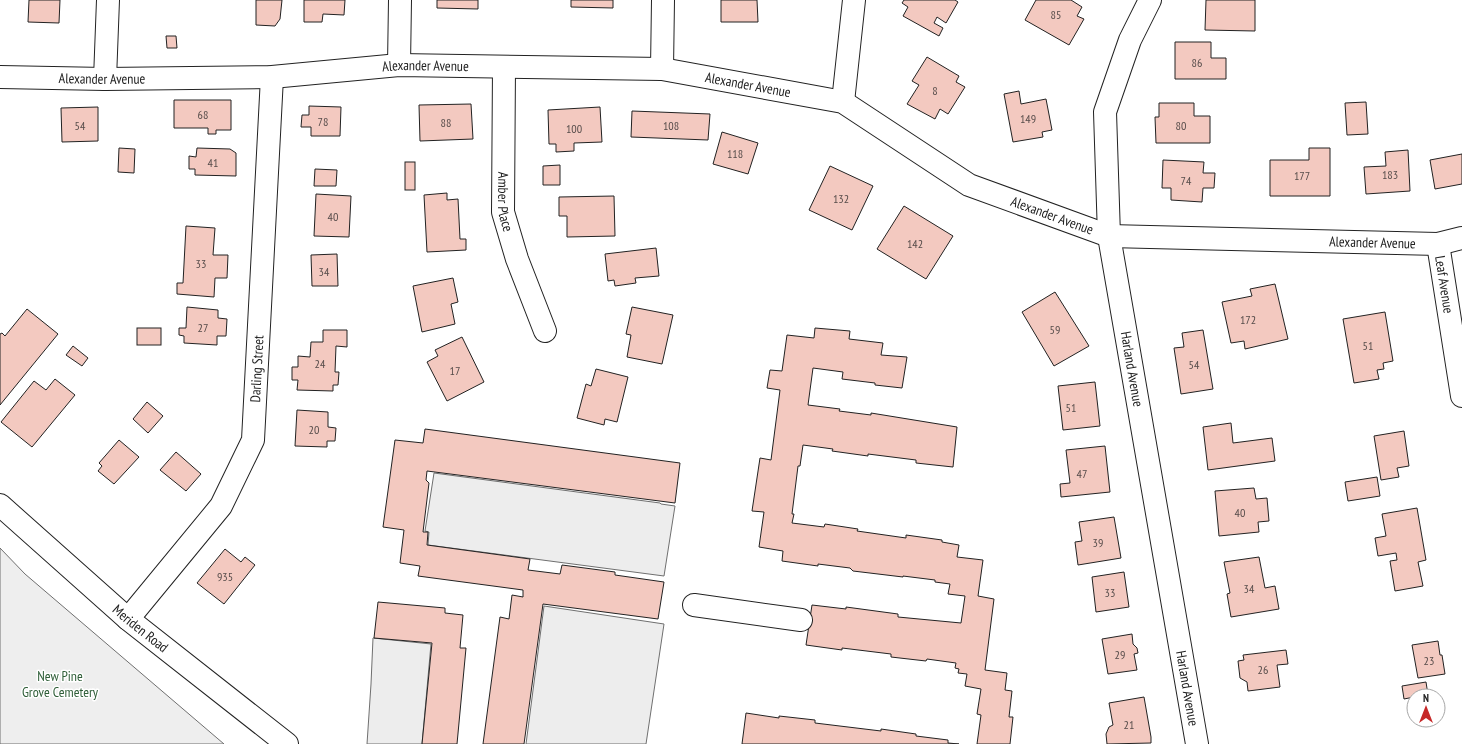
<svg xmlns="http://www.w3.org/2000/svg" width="1462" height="744" font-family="'PT Sans Narrow',sans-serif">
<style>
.green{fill:#eee;stroke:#6f6f6f}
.parking{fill:#ededed;stroke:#6f6f6f}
.building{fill:#f3c9c0;stroke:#222}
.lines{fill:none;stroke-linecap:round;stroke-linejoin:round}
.minor-casing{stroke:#222;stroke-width:24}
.major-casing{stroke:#222;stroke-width:24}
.minor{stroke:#fff;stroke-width:22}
.major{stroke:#fff;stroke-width:22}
.labels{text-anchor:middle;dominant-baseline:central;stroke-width:3;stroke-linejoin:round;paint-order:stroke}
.number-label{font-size:12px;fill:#564c4a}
.street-label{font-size:14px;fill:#222;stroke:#fff}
.park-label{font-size:14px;fill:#2f5e38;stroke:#fff}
</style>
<rect width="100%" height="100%" fill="#fff"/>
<!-- green -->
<path class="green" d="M0 548 25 574 224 744H0Z"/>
<!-- parking -->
<g class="parking">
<path d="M434 473 660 503 661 504 675 506 664 576 428 545 429 532 425 531Z"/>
<path d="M544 606 664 624 646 744H526Z"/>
<path d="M373 638 431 644 422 744H367L371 684Z"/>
</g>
<!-- building -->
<g class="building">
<path d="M29 0H60L59 23 28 22Z"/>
<path d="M256 0H282L280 19 275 26 256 25Z"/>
<path d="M304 0H345L344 15 323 14 322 22H304Z"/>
<path d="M437 0H478V9L437 8Z"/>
<path d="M571 0H613V8L571 7Z"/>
<path d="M721 0H757L758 22H721Z"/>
<path d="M904 0H955L958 2 946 23 937 17 934 23 943 28 939 36 903 16 908 7 902 3Z"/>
<path d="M1036 0H1071L1082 7 1077 16 1084 19 1069 45 1025 20Z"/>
<path d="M1206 0H1255V31L1205 30Z"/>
<path d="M166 36H176L177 48H167Z"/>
<path d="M1175 42H1211V58H1226V79H1175Z"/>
<path d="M927 57 959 76 956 82 965 87 948 114 940 109 935 119 907 104 919 85 912 81Z"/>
<path d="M1019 91 1021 104 1046 99 1052 130 1042 132 1043 137 1013 142 1004 94Z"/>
<path d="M174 100H231V130H216V134H208V128H174Z"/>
<path d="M1366 102 1368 134 1347 135 1345 103Z"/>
<path d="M1159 103H1194V116H1210V143H1156L1155 117H1159Z"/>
<path d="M471 104 473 139 420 141 419 105Z"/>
<path d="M309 106 341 107 340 136H311V127H301L302 115H309Z"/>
<path d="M98 107V141L62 142 61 108Z"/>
<path d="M600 107 602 142 574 143V151L556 152V144H549L548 110Z"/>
<path d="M632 111 710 114 708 140 631 137Z"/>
<path d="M722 132 758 143 748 174 713 164Z"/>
<path d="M119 148 135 149 134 173 118 172Z"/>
<path d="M197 148 230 149 236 153V176L195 175V169H189V156L196 157Z"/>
<path d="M1309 148H1330V196H1270V160H1309Z"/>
<path d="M1408 150 1410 191 1366 194 1364 167 1386 166 1385 152Z"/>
<path d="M1462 154V184L1435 189 1430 160Z"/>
<path d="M1163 160 1204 162 1203 173H1215L1214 188H1203L1202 202 1171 200V188H1162Z"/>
<rect x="405" y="162" width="10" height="28"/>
<path d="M560 165V185H543V166Z"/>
<path d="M830 166 873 186 852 230 809 210Z"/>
<path d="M315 169 337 170 336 186H314Z"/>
<path d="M447 193V200L458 199 460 239H466V250L427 252 424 195Z"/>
<path d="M316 194 351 196 349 237 314 236Z"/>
<path d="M614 196 615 236 567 237V216H559V197Z"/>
<path d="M904 206 953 236 926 279 877 249Z"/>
<path d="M186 226 215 228 213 255H228L227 278H215L214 297 177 294V283H183Z"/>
<path d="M656 248 659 276 635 278 636 283 615 286 614 280 608 281 605 254Z"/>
<path d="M337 254 338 286H312L311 255Z"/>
<path d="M453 278 458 302 451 304 455 324 422 332 413 286Z"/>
<path d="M1275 284 1288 339 1245 349 1244 341 1231 343 1222 302 1252 296 1250 289Z"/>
<path d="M1055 292 1089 346 1054 366 1022 312Z"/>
<path d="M187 307 218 310V318L227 319 226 336H217V345L184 343V336L179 335V328H186Z"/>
<path d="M632 307 673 315 662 364 627 357 631 335 626 334Z"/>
<path d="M27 309 58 334 0 405V334L2 333 5 336Z"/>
<path d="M1385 312 1393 361 1383 363 1384 369 1377 370 1379 379 1354 383 1343 319Z"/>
<rect x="137" y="328" width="24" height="17"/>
<path d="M815 328 850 331 849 339 883 343 881 355 907 357 902 388 875 385V383L842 379 843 372 813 368 808 405 840 409 839 411 871 415V413L957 427 953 467 916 463V460L868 454V456L832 451 833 449 803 445 800 466H798L792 514H794L792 523 824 527 825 524 858 529 857 531 906 538V535L942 540V542L959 545 957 557 983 560 978 596 994 599 985 670 1007 673 1005 690 1012 691 1009 717H1013L1010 744H977L981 715 977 714 981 689 965 686 967 674 958 673 959 669 955 668 956 663 927 659 926 661 891 657V654L842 648V650L806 645 812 605 846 609V607L898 614V617L961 623 965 596 948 594 950 584 935 582V580L903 576V577L853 571 850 568 818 564V566L782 561 783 551 759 547 764 512 752 511 760 458 771 460 780 390 767 388 770 370 782 371 787 335 814 338Z"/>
<path d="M323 330H347V347L336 346 335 372H339L338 385H333V391L297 390 298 380H292V367H298V356L310 357 311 342H323Z"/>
<path d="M1203 330 1213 389 1181 394 1174 348 1184 347 1182 333Z"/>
<path d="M462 337 484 382 447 401 427 362 438 356 435 350Z"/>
<path d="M73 346 88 358 82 366 66 355Z"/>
<path d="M596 369 628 377 617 422 605 419 604 425 577 418 586 384 591 386Z"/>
<path d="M55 379 75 395 32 447 1 422 34 381 46 390Z"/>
<path d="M1095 382 1100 426 1063 430 1058 386Z"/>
<path d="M147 402 163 416 148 433 133 419Z"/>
<path d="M297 410 328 412V427L336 428 335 441H327V447L295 446Z"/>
<path d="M1231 423 1233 443 1272 438 1275 461 1208 470 1203 427Z"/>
<path d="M425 429 680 463 675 503 427 471 426 480 429 483 423 532H428L427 545 530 559 528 570 560 574 562 565 615 572V575L664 582 658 619 543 604 524 744H483L500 617 509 619 512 595 523 597V590L418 576 420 566 400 563 404 530 383 527 395 440 423 443Z"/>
<path d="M1404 431 1409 466 1397 468 1399 477 1381 480 1374 436Z"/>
<path d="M119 440 139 457 114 484 98 471 102 466 99 463Z"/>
<path d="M1105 446 1110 492 1061 497 1060 484 1070 483 1066 450Z"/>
<path d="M176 452 201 474 186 491 160 470Z"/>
<path d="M1377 477 1380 496 1348 501 1345 482Z"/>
<path d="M1254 488 1256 499 1267 498 1269 521 1258 522 1259 532 1219 536 1215 491Z"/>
<path d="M1417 508 1426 560 1418 562 1423 586 1395 591 1390 561 1397 560 1396 553 1378 556 1375 538 1386 536 1382 514Z"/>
<path d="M1114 517 1121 558 1078 565 1075 542 1082 541 1079 522Z"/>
<path d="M225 549 241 562 245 557 255 565 224 604 197 583Z"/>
<path d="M1259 557 1265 588 1275 586 1279 609 1231 617 1227 594 1230 593 1224 562Z"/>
<path d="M1124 572 1129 607 1096 612 1092 577Z"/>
<path d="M378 602 445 608V613L463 615 460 648H466L457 744H422L432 643 374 638Z"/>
<path d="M1132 634 1133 644 1137 648 1138 653 1134 654 1137 670 1108 674 1102 639Z"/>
<path d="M1438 641 1440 655H1442L1445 674 1418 678 1412 645Z"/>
<path d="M1286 650 1288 664 1277 665 1280 687 1248 691 1247 682 1240 678 1238 661 1244 660 1243 655Z"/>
<path d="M1426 682 1428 695 1414 696V697L1404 699 1402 686Z"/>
<path d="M1144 697 1151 737V743L1107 744 1106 734 1109 727 1113 725 1109 703Z"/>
<path d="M746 713 779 718V716L815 720V723L881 731V729L916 734V736L948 740V743L959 744H742Z"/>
</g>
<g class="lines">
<defs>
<g id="minor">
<path id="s1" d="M1150 0 1130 40 1105 112 1109 236 1197 744"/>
<path d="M399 65 400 0"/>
<path id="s2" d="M504 67 503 212 517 259 545 331"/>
<path d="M662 69 663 0"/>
<path id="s3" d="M0 77 105 79 272 77 399 65 662 69 843 102 969 185 1109 236 1438 244 1462 238"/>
<path d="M105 79 108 0"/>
<path d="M843 102 854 0"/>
<path id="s4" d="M1438 244 1462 396"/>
<path d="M694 605 801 620"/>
<path id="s5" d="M128 619 221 506 253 440 272 77"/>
</g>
<g id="major">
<path id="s6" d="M0 505 128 619 287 744"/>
</g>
</defs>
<!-- minor casing -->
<use href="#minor" class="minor-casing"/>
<!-- major casing -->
<use href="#major" class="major-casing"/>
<!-- minor -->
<use href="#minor" class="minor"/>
<!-- major -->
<use href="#major" class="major"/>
</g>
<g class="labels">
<!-- number labels -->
<g class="number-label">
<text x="1056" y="14">85</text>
<text x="1197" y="62">86</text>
<text x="935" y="90">8</text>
<text x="203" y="114">68</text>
<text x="1028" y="118">149</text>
<text x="323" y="121">78</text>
<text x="446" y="122">88</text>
<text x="80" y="125">54</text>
<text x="671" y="125">108</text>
<text x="1181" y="125">80</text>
<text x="574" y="128">100</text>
<text x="735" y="153">118</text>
<text x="213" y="162">41</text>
<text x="1390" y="174">183</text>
<text x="1302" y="175">177</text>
<text x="1186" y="180">74</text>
<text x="841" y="198">132</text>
<text x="333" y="216">40</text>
<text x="915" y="243">142</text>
<text x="201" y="263">33</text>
<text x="324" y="271">34</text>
<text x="1248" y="319">172</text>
<text x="203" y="327">27</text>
<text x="1055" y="329">59</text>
<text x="1368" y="345">51</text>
<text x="320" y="363">24</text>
<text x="1194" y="364">54</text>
<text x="455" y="370">17</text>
<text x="1071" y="407">51</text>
<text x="314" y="429">20</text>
<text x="1082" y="473">47</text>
<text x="1240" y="512">40</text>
<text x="1098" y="542">39</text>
<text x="225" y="576">935</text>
<text x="1249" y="588">34</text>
<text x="1110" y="592">33</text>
<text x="1120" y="654">29</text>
<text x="1429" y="660">23</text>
<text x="1263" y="669">26</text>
<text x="1129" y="724">21</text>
</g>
<!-- street labels -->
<g class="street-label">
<text stroke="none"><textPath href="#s3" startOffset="426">Alexander Avenue</textPath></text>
<text stroke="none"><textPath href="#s3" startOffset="102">Alexander Avenue</textPath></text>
<text stroke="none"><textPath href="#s3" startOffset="750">Alexander Avenue</textPath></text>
<text stroke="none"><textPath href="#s2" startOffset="135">Amber Place</textPath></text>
<text stroke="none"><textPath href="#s3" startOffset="1086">Alexander Avenue</textPath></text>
<text stroke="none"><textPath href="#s3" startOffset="1410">Alexander Avenue</textPath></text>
<text stroke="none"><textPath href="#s4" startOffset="41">Leaf Avenue</textPath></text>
<text stroke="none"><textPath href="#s5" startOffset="291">Darling Street</textPath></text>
<text stroke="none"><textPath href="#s1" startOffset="380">Harland Avenue</textPath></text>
<text stroke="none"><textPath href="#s6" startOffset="187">Meriden Road</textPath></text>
<text stroke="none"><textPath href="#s1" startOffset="704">Harland Avenue</textPath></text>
</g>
<!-- park labels -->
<g class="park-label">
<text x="60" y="676">New Pine<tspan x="60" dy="16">Grove Cemetery</tspan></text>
</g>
</g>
<!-- north arrow -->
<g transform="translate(1426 708)"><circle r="19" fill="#ffffff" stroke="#a7a7a7"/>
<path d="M0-3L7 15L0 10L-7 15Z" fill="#c62828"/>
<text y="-6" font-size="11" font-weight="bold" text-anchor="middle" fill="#222222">N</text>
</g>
</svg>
